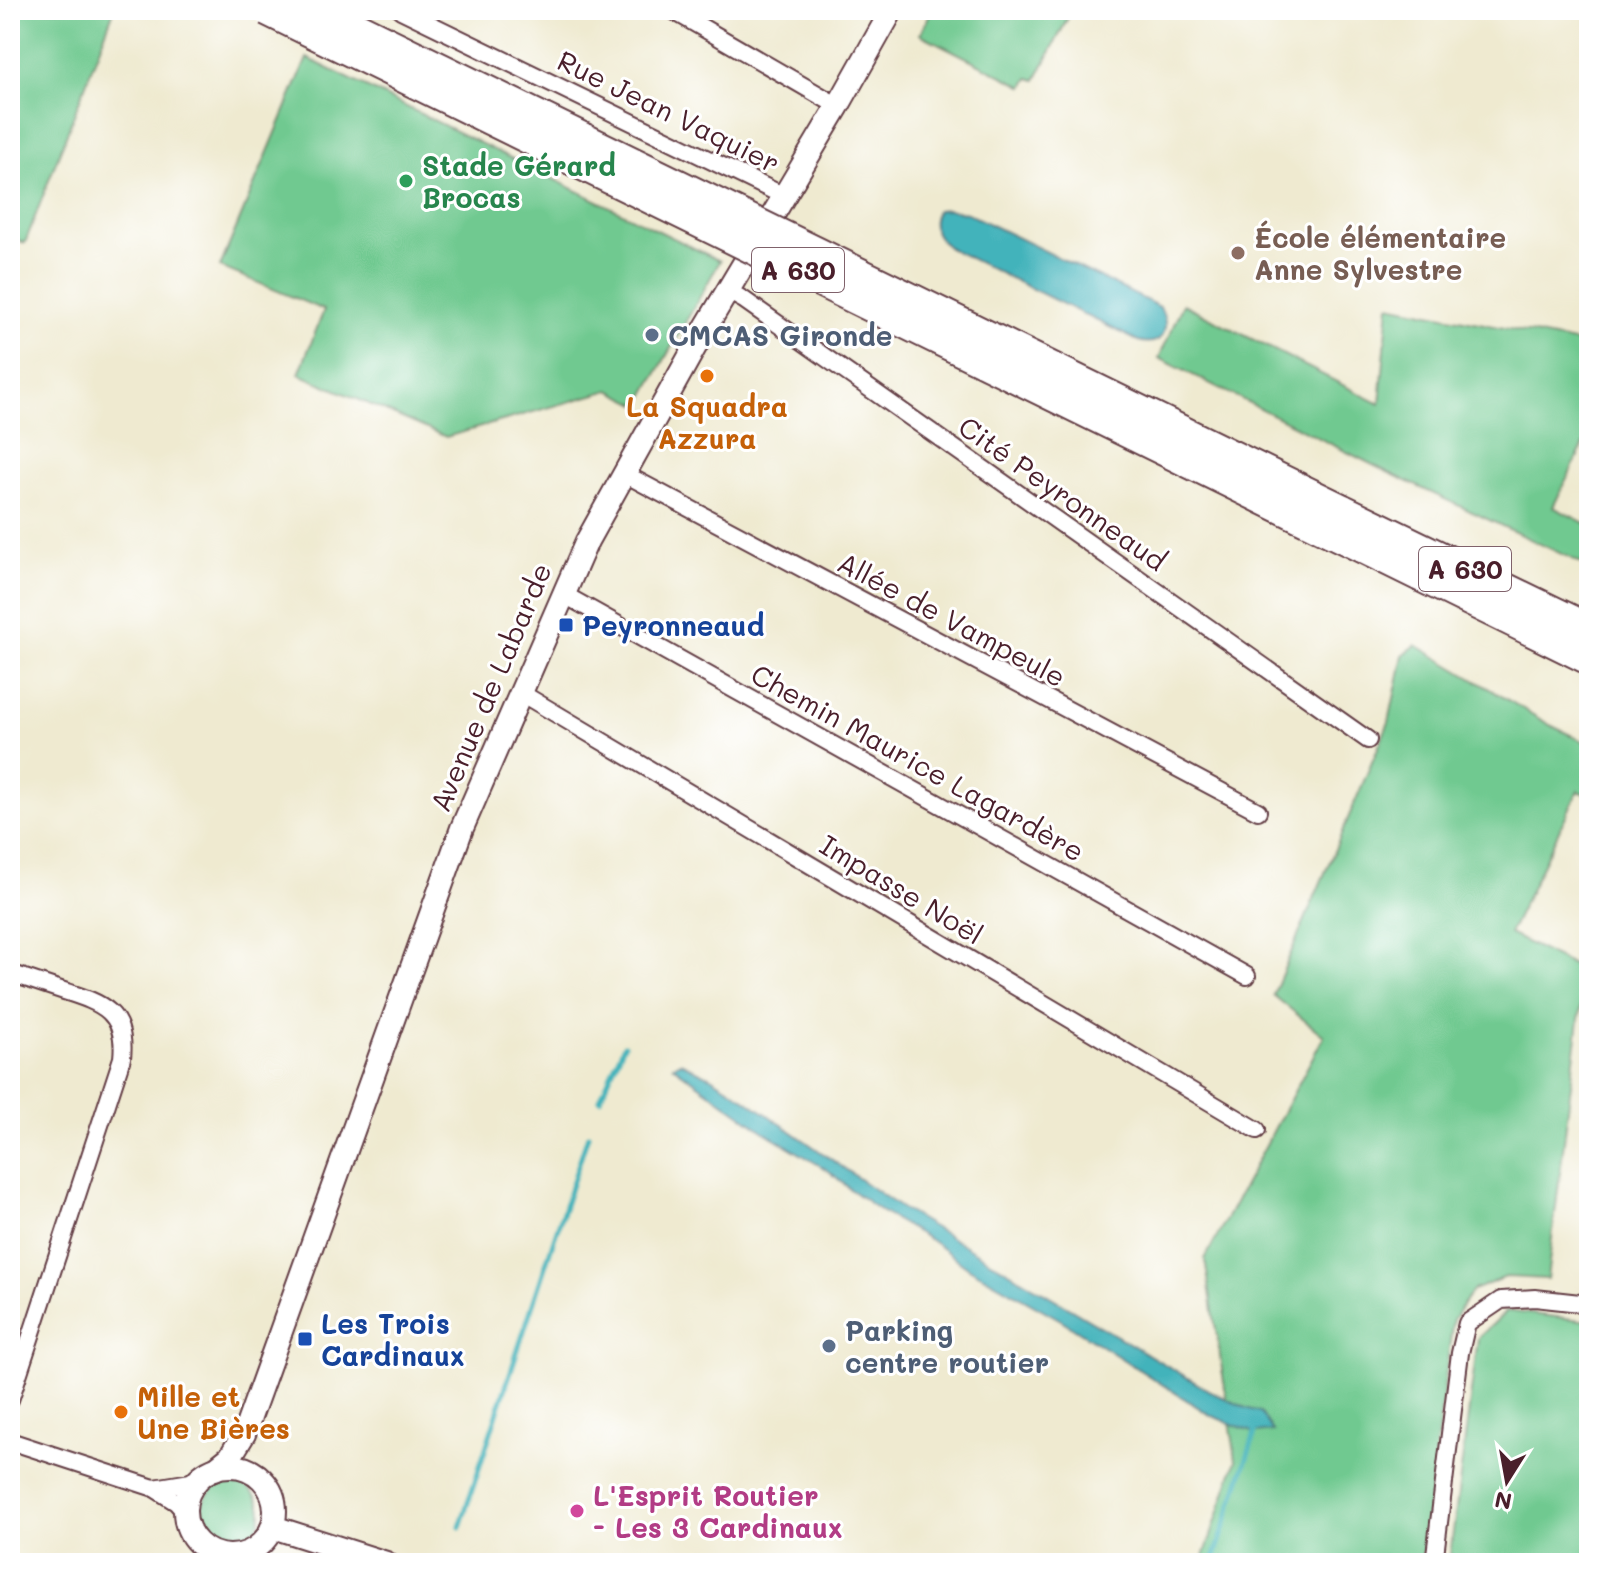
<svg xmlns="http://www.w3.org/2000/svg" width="1599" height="1573" font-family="Mali,sans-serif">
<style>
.green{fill:#70c990;stroke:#5d745e;stroke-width:2}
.water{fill:#43b3bb;stroke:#466973;stroke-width:2}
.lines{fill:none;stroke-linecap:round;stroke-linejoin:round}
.stream{stroke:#43b3bb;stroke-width:5}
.street-casing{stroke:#633d44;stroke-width:20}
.secondary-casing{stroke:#633d44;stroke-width:26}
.highway-casing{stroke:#633d44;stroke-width:34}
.street{stroke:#fff;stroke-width:16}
.secondary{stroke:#fff;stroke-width:22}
.highway{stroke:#fff;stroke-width:30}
.highway-bridge-casing{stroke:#633d44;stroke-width:34;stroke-linecap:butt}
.highway-bridge{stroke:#fff;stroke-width:30}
.leisure-dot{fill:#2e9e5b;stroke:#fff;stroke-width:3}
.education-dot{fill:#8d6e63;stroke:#fff;stroke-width:3}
.service-dot{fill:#5c6f8a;stroke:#fff;stroke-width:3}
.food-dot{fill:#e8710a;stroke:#fff;stroke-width:3}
.transit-dot{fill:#1a4fb4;stroke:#fff;stroke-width:3}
.hotel-dot{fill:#d1479c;stroke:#fff;stroke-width:3}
.labels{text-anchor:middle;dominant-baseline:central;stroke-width:6;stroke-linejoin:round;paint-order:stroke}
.shield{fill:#fff;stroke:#80626b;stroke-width:2}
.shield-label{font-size:26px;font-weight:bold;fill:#4a1f2b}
.street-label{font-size:28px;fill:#4a1f2b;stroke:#fff}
.leisure-label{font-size:28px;font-weight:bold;fill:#27864d;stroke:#fff;text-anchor:start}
.education-label{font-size:28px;font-weight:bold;fill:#785e54;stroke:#fff;text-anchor:start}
.service-label{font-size:28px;font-weight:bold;fill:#4e5e75;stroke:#fff;text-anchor:start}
.food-label{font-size:28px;font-weight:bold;fill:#c56008;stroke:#fff}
.transit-label{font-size:28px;font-weight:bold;fill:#164399;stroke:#fff;text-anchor:start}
.hotel-label{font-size:28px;font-weight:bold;fill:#b23c85;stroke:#fff;text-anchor:start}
</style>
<rect width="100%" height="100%" fill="#fff"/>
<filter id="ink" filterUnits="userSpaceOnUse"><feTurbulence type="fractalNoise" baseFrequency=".0125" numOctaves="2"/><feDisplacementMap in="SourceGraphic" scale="16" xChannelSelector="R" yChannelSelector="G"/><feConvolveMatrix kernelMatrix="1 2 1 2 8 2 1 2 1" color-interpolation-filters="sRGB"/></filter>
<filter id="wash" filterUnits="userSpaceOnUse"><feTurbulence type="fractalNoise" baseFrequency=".006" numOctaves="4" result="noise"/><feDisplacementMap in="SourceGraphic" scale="32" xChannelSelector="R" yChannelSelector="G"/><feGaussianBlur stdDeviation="1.8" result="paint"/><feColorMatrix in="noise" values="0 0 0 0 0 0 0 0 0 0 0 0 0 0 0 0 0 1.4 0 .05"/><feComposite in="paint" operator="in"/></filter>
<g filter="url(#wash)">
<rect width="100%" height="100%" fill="#efead0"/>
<!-- green -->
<g class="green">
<path d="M16 10H114L25 243 10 237V12Z"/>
<path d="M932 10H1072L1036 80 1029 78 1024 87 920 34Z"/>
<path d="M307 58 720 261 639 405 610 390 446 437 299 374 324 310 220 267Z"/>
<path d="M1183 304 1380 404 1389 305 1589 345V434L1553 507 1589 525V567L1381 469 1159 358Z"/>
<path d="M1416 645 1550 725 1589 744V795L1578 791 1509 934 1585 971 1547 1279 1506 1277 1473 1290 1453 1319 1421 1563H1202L1236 1460 1205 1259 1324 1036 1273 995 1389 722 1403 655Z"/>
<path d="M1507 1311 1589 1321V1563H1449L1478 1338Z"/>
<circle cx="231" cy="1513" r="30"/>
</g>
<!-- water -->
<g class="water">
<path d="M948 209 967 213 1160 307C1171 328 1164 348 1138 341L949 248C936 237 929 226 937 210Z"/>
<path d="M680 1062 709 1076 735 1092 901 1208 1210 1391 1246 1408 1260 1412 1273 1431 1255 1433 1212 1416 1061 1320 969 1268 932 1241 885 1214 851 1190 829 1171 769 1135 673 1066Z"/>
</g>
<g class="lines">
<!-- stream -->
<g class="stream">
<path d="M600 1099 624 1045"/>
<path d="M460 1527 588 1135"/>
<path d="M1213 1563 1255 1433"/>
</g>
</g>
</g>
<g filter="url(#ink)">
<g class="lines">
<defs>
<g id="street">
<path d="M401 10 784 196"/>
<path d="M672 10 838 106"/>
<path d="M728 291 744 300 1368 740"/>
<path d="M623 473 1258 811"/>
<path d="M563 594 1247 976"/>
<path d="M521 693 1257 1130"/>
<path d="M10 973C28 979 46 985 64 991 102 1003 127 1012 122 1058L10 1400"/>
<path d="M10 1441 154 1488 176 1502 185 1512"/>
<path d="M154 1488 197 1481"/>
<path d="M1434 1563 1460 1353 1467 1323 1501 1300 1535 1298 1589 1304"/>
</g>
<g id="secondary">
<circle cx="230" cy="1511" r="45"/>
<path d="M215 1469 230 1457 244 1434 462 828 587 541 706 327 838 106 892 10"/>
<path d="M273 1527 386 1563"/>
</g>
<g id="highway">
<path d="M1341 509 1589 629"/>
<path d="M1329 531 1589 659"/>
</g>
</defs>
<!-- street casing -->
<use href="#street" class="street-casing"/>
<!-- secondary casing -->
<use href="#secondary" class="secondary-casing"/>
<!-- highway casing -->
<use href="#highway" class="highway-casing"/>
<!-- street -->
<use href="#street" class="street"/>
<!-- secondary -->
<use href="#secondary" class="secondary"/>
<!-- highway -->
<use href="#highway" class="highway"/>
<defs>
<g id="highway-bridge">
<path d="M267 10 1329 531"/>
<path d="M321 10 1341 509"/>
</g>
</defs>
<!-- highway-bridge casing -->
<use href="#highway-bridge" class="highway-bridge-casing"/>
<!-- highway-bridge -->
<use href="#highway-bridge" class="highway-bridge"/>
</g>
</g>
<!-- markers -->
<circle class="leisure-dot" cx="406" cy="181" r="8"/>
<circle class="education-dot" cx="1238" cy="253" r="8"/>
<g class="service-dot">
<circle cx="652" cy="335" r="8"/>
<circle cx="829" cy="1346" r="8"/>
</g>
<g class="food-dot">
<circle cx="707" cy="376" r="8"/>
<circle cx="121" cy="1412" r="8"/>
</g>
<g class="transit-dot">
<rect x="558" y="617" width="16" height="16" rx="4"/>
<rect x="297" y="1331" width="16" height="16" rx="4"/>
</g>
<circle class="hotel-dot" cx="577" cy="1511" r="8"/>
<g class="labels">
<!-- shield labels -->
<g class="shield">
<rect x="752" y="248" width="92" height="44" rx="6"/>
<rect x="1419" y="547" width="92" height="44" rx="6"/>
</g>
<g class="shield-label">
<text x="798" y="270">A 630</text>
<text x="1465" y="569">A 630</text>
</g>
<!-- street labels -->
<g class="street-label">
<text transform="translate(669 111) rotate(26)">Rue Jean Vaquier</text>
<text transform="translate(1063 493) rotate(35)">Cité Peyronneaud</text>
<text transform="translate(952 619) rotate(28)">Allée de Vampeule</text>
<text transform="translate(490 687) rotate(-67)">Avenue de Labarde</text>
<text transform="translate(918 762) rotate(29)">Chemin Maurice Lagardère</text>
<text transform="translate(902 889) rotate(31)">Impasse Noël</text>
</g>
<!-- leisure labels -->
<g class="leisure-label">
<text x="422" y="165">Stade Gérard<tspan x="422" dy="32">Brocas</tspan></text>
</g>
<!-- education labels -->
<g class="education-label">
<text x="1254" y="237">École élémentaire<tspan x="1254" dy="32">Anne Sylvestre</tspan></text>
</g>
<!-- service labels -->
<g class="service-label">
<text x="668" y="335">CMCAS Gironde</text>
<text x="845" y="1330">Parking<tspan x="845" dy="32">centre routier</tspan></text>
</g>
<!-- food labels -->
<g class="food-label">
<text x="707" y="406">La Squadra<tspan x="707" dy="32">Azzura</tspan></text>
<text x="137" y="1396" text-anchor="start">Mille et<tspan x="137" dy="32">Une Bières</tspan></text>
</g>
<!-- transit labels -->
<g class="transit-label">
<text x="582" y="625">Peyronneaud</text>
<text x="321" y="1323">Les Trois<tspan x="321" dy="32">Cardinaux</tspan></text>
</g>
<!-- hotel labels -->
<g class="hotel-label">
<text x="593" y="1495">L'Esprit Routier<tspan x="593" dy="32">- Les 3 Cardinaux</tspan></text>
</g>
</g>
<!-- margin -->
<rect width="1599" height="1573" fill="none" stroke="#fff" stroke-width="40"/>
<!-- north arrow -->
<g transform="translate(1507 1481) rotate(191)" stroke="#ffffff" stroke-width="6" paint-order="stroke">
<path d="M0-6L14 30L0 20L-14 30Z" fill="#4a1f2b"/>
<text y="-12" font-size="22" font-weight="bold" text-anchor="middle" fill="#4a1f2b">N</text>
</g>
</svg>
